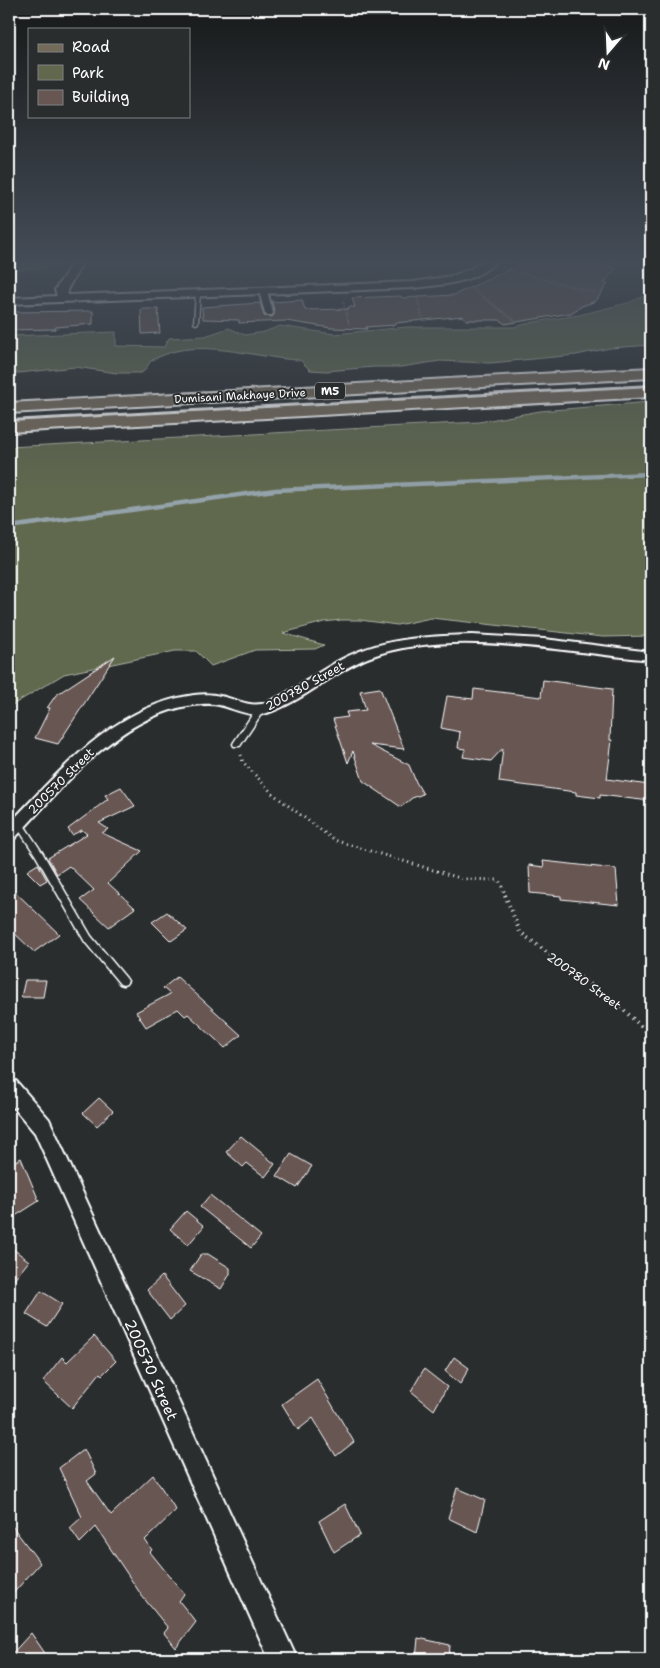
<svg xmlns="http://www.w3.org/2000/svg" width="660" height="1668" font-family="'Shantell Sans',sans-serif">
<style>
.green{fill:#61684e;stroke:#b0b4a6}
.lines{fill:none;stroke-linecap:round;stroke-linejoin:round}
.stream{stroke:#94a2aa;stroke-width:4.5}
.building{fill:#685653;stroke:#fff}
.service-casing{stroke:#fff;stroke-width:3}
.minor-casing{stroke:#fff;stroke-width:4}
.tertiary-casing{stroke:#fff;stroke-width:4}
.primary-casing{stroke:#fff;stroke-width:4}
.path-far2{stroke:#fff;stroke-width:2;stroke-dasharray:0.5 2;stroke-linecap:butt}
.path-far1{stroke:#fff;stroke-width:3;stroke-dasharray:1 4;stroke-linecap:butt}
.path{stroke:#fff;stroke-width:4;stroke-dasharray:1 4.5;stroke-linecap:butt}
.service{fill:#2a2d2e;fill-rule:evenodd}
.minor{fill:#2a2d2e;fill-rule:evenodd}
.tertiary{fill:#2a2d2e;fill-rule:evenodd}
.primary{fill:#746a5a;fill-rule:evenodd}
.labels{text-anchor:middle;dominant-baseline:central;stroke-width:4;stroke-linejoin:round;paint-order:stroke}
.shield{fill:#2a2d2e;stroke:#bfc0c0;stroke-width:1}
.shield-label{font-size:11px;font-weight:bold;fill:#fff}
.far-street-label{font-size:11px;fill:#fff;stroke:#2a2d2e}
.street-label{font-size:12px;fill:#fff;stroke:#2a2d2e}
.near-street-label{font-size:15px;fill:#fff;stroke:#2a2d2e}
</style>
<rect width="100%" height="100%" fill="#2a2d2e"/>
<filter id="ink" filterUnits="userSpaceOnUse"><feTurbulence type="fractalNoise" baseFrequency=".02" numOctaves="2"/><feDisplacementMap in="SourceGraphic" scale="10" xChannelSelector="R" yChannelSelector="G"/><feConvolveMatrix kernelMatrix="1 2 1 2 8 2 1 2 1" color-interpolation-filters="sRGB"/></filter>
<g filter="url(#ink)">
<!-- green -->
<g class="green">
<path d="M9 260H66C54 269 24 269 9 271Z"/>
<path d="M651 290V345L610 348 576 355 490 363 440 361 401 367H374L326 371 310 370 300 360C262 359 205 340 169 353 164 355 155 358 151 361 147 365 147 370 141 373H117L75 367 9 374V336L116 332V346L164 347 169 338 205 336 229 328 245 335 264 332 280 326 334 334 407 327H514L534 322 579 315 628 303 649 294Z"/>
<path d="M651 402V636L603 637 431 618 397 625 360 620H341L324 622 283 633 324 645 315 649 255 650 211 666 196 651H175L64 674 9 707V447L479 422 540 411Z"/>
</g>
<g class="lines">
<!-- stream -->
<path class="stream" d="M9 527 275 490 651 474"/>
</g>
<!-- building -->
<g class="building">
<path d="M530 260H572L616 268 604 283H608L596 301 582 306 571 313 505 324 500 320H466L463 316 395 323 396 325 366 327 367 329 331 328 286 321 239 323V320L203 319 202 307 260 303 264 316 272 317 275 313 272 302 302 300 305 310 349 309 348 307H355L352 298 401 296 402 298 454 295Z"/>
<path d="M141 309H158L160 333 142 334Z"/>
<path d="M93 311V324L56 327 55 329 9 330 14 312Z"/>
<path d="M115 656 58 744 35 738 50 708H47L56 695Z"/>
<path d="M543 680 612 689 610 740H612L607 779 649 785 650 801 600 795V798L576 795V792L499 782 503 748 491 761 463 757 465 749 458 748 460 732 441 728 447 696 473 699 474 689 541 697Z"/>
<path d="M380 688 404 749 370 745 409 765 416 782 423 794 412 798 401 807 363 781 353 751 348 763 333 719 348 717 346 712 366 710 360 691Z"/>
<path d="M121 787 135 806 99 823 108 829 102 833 142 851 108 883 135 908 109 927 80 900 94 890 69 866 57 874 48 858 87 834 82 830 72 835 68 829 108 799 105 795Z"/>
<path d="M543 861 616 869 619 905 561 899V896L530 893 529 865 544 867Z"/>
<path d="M38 864 47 880 40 884 27 871Z"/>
<path d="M9 886 59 934 34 952 9 928Z"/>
<path d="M167 912 187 930 171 941 152 922Z"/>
<path d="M177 977 205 1002 241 1035 225 1048 188 1014 185 1016 178 1009 146 1027 136 1012 170 994 163 988Z"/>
<path d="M25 980H46L43 997H21Z"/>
<path d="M99 1098 113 1111 97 1126 83 1113Z"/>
<path d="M241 1136 275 1164 265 1177 247 1163 243 1167 226 1152Z"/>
<path d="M291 1154 312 1166 297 1188 277 1176Z"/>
<path d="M21 1158 39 1201 9 1220V1165Z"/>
<path d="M210 1195 261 1236 251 1248 200 1207Z"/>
<path d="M186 1211 204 1226 188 1245 170 1229Z"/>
<path d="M9 1246 29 1261 9 1286Z"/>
<path d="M201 1254H208L230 1268V1274L221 1289 190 1271Z"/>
<path d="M162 1276 185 1306 170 1320 147 1290Z"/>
<path d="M41 1291 62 1304 47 1327 26 1314Z"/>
<path d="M94 1336 116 1361 102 1375 100 1373 72 1408 43 1381 62 1357 67 1362Z"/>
<path d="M454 1357 469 1368 460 1384 445 1371Z"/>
<path d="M424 1369 447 1387 434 1410 411 1391Z"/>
<path d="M317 1379 354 1442 336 1456 313 1418 298 1430 282 1404Z"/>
<path d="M84 1449 96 1474 87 1481 111 1515 153 1475 176 1510 145 1540 152 1550 150 1552 184 1594 179 1601 196 1622 176 1648 164 1633 168 1628 142 1596 96 1527 80 1543 70 1528 82 1517 59 1468Z"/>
<path d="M457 1488 485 1500 477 1532 448 1518Z"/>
<path d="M345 1504 360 1535 334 1552 319 1521Z"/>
<path d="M9 1522 40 1563 9 1598Z"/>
<path d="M31 1633 49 1659H9V1657Z"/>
<path d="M418 1638 450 1645 449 1659H416Z"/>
</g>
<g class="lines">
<defs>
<g id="service">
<path d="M198 292 200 293 198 323 196 324 194 323 196 293Z"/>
<path d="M651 380V384L9 419V415Z"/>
<path d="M259 708 262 709 263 711 262 713 240 746H234L233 744 234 742 256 709Z"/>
<path d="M19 821 22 822 42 852 91 936 126 978 128 981 126 984 123 985 120 984 85 942 36 856 15 824Z"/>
</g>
<g id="minor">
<path d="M263 288 267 291 273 313 272 315H266L265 313 259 291Z"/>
<path d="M472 635 544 639 651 652V660C566 653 452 627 370 657 333 671 304 701 267 713 250 718 236 709 219 705 211 703 202 704 193 705 117 716 64 786 15 838L9 840V824C61 770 114 706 194 695 203 694 212 694 220 696 237 699 251 709 268 702 296 691 319 670 346 657 384 638 430 636 472 635Z"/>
<path d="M9 1078 16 1081 49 1119 297 1659H269L35 1133 9 1102Z"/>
</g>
<path id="tertiary" d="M74 260H84L67 290 68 295 413 282 452 276 470 269 485 260H497C478 283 441 285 413 288L9 304V298L57 296 55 290Z"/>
<g id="primary">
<path d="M651 368V378L9 413V403Z"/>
<path d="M651 387V397L9 432V422Z"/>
</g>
</defs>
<!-- service casing -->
<use href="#service" class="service-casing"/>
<!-- minor casing -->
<use href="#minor" class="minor-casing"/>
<!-- tertiary casing -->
<use href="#tertiary" class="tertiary-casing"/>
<!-- primary casing -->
<use href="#primary" class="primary-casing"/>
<!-- path-far2 -->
<g class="path-far2">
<path d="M594 260 619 265"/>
<path d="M502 268 596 293"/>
<path d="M472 289 515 321"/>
<path d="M417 297 422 317"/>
<path d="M343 301 349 324"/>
</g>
<!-- path-far1 -->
<path class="path-far1" d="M241 755 243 762 273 794 334 840 463 879 499 880 506 896"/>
<!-- path -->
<path class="path" d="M505 895 520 932 625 1011 651 1036"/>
<!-- service -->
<use href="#service" class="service"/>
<!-- minor -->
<use href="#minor" class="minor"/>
<!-- tertiary -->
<use href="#tertiary" class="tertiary"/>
<!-- primary -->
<use href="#primary" class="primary"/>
</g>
</g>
<!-- sky -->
<linearGradient id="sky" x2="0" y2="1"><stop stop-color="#171919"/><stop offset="0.53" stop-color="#444c57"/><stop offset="1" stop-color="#444c57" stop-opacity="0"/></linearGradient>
<rect width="660" height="494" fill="url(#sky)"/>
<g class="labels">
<!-- shield labels -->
<rect class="shield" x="315" y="382.5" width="30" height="17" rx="4"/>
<g class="shield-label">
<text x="330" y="391">M5</text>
</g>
<!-- far-street labels -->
<g class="far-street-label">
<text transform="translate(240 396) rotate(-3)">Dumisani Makhaye Drive</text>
</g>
<!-- street labels -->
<g class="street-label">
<text transform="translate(305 686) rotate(-29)">200780 Street</text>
<text transform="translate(61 781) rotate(-45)">200570 Street</text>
<text transform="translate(584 981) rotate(36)">200780 Street</text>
</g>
<!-- near-street labels -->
<g class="near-street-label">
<text transform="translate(151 1370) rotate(66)">200570 Street</text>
</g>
</g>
<!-- margin -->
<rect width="660" height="1668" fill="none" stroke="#2a2d2e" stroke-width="30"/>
<rect x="15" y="15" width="630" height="1638" fill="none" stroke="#fff" stroke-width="2" filter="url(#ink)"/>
<!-- legend -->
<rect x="28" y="28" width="162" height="90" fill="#2a2d2e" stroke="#7f8182"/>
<rect x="38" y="44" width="25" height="8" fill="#746a5a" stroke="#7f8182"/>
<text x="72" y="52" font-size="15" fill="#ffffff">Road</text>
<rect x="38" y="65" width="25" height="15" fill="#61684e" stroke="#7f8182"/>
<text x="72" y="78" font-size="15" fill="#ffffff">Park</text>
<rect x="38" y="90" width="25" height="15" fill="#685653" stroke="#7f8182"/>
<text x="72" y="102" font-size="15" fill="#ffffff">Building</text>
<!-- north arrow -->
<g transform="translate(608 52) rotate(199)" stroke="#2a2d2e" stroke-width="4" paint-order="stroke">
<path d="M0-4L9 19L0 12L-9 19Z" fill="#ffffff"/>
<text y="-8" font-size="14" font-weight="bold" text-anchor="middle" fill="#ffffff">N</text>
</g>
</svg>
